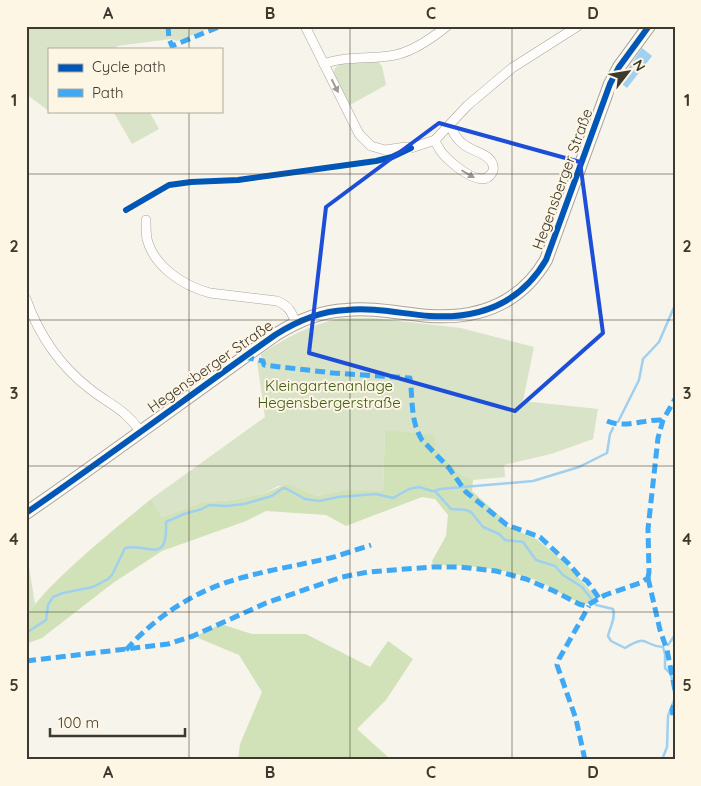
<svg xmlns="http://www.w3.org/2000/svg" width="701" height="786" font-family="Quicksand,sans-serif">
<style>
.green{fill:#d9e3c8}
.forest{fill:#d1e2b8}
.water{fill:#a0d0ef}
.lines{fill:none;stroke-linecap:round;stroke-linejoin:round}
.stream{stroke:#a0d0ef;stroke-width:2.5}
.street-casing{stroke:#a9a59d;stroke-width:10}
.secondary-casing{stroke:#a9a59d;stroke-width:14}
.street{stroke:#fefdfc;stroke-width:9}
.secondary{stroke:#fefdfc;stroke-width:12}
.quiet{stroke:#3fa9f5;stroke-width:5;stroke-dasharray:10 5;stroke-linecap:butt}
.cycleway-casing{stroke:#fdf6e5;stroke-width:9}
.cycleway{stroke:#0057b8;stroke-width:6}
.oneway{fill:#9e9b95}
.marked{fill:none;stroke:#1d4ed8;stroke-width:4;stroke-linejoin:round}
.grid{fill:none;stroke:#3e392e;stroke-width:1;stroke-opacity:0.55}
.labels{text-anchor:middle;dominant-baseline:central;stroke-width:4;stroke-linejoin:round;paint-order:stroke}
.street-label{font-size:15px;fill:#3e392e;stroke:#fdf6e5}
.park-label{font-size:15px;fill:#3f5c14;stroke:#fdf6e5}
.neatline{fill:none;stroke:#3e392e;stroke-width:2}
.grid-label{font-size:16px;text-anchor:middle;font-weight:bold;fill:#3e392e}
</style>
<rect width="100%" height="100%" fill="#f7f4eb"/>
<!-- green -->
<g class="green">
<path d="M26 26H215L177 41 171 39 117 46 116 49H49V111L26 94Z"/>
<path d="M378 61 382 66 386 85 348 106 333 74 335 68 340 64Z"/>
<path d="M113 111H149L159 129 132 144Z"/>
<path d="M341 318H373L461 328 534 347 523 401 598 409 593 439 551 454 504 465 505 477 473 480 462 475 435 448 385 430 383 492 343 490 317 496 293 485 278 486 263 494 231 500 203 502 162 517 151 499 265 417 257 362 261 358V354C289 336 308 326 341 318Z"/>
<path d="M26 548 35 604 26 621Z"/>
</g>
<!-- forest -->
<g class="forest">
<path d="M385 430 434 435 435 448 462 475 473 480 472 491 502 518V524L538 540 568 566 597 598 590 603 584 604C569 600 557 590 543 583 508 568 470 565 433 565L432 561 446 536 448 515 435 499 422 497 346 526 326 515 266 511 246 521 162 551 113 583 42 638 26 644C26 637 25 628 26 621 32 594 126 520 151 499L162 517 203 502 231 500 263 494 284 485H293L317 496 343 490 383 491Z"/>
<path d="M221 624 252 634H306L370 667 388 641 413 659 386 700 357 729 388 757 385 760H238L240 744 262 692 239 655 198 638 200 634Z"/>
</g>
<!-- water -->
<path class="water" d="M642 48 652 56 627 88 619 82Z"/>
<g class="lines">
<!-- stream -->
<g class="stream">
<path d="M618 422 639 380 643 359 659 342 675 305"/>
<path d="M435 491 440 489 533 481 579 467 607 453 610 434 613 428"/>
<path d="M26 633 46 620 48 605 53 597 63 593 93 587 108 579 112 575 125 548C147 542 168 567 166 522L184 514 202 509 209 505 227 506 244 504 272 496 283 488 287 489 305 499 319 501 338 497 376 494 393 498 409 489 419 487 432 491H435L451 509 466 510 471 512 483 527 499 534 505 540 523 542 536 560 555 566 563 575 582 587 596 605 613 609C616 618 610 627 608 636L611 641 625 648C648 633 643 646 663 647L665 654V668L671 674 675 698 668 716 667 747 662 760"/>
<path d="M668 645 675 635"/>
</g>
<defs>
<g id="street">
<path d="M305 26 359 134 371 146 385 150 406 147 411 148 435 140 468 105 512 68 578 26"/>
<path d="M324 64C344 56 368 59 389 56 410 54 431 39 447 26"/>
<path d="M435 140C436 143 438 147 440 150 447 161 481 190 491 174 494 171 494 166 492 163 488 153 471 151 463 144 456 139 453 132 450 125"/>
<path d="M146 220C146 226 146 233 147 239 154 267 184 286 210 293L277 301C289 306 291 311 296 323"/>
<path d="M26 299C39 335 60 366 90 389 110 405 125 409 140 431"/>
</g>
<path id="secondary" d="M26 513C110 455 192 394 275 335 297 321 320 311 346 310 374 307 402 314 430 316 479 319 520 304 546 260L610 84 619 67 649 26"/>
</defs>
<!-- street casing -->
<use href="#street" class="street-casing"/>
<!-- secondary casing -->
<use href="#secondary" class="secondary-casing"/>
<!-- street -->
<use href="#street" class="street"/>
<!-- secondary -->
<use href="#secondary" class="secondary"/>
<!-- quiet -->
<g class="quiet">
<path d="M168 26 169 39 172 46 221 26"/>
<path d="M244 357 263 361 264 365 333 373 410 378C413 399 410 421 422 440L449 468 466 492 507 525 540 537 569 564 580 577 587 581 599 598"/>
<path d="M607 421C626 429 643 419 663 420"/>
<path d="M648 578 649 572 648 529 658 438 663 420 675 399"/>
<path d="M648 578 660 630 667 650 675 690"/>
<path d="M126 650C154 618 193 592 234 580 267 570 301 565 334 557 346 553 359 549 371 545"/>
<path d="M26 661 168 644 193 636 266 603 342 577 368 572 432 567H460L496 571 526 579 554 591 579 604 586 606 605 595 640 583 648 578"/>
<path d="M673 715 672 710 675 702"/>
<path d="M585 760 576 719 557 665 559 659 589 606"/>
</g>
<defs>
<g id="cycleway">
<path d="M126 210 169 185 191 182 238 180 376 161 392 157 411 148"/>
<path d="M26 513C110 455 192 394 275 335 297 321 320 311 346 310 374 307 402 314 430 316 479 319 520 304 546 260L610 84 619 67 649 26"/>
</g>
</defs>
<!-- cycleway casing -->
<use href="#cycleway" class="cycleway-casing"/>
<!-- cycleway -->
<use href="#cycleway" class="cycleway"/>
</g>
<!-- one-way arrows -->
<defs><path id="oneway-solid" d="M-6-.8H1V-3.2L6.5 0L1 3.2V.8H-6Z" transform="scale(1.25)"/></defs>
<g class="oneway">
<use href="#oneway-solid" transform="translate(335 86) rotate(63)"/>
<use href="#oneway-solid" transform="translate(468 174) rotate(30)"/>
</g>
<!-- marked area -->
<path class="marked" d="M439 123 580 162 603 333 515 411 309 353 326 207Z"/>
<!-- grid -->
<path class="grid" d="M189 26V49M350 26V760M512 26V760M189 111V760M26 174H675M26 320H675M26 466H675M26 612H675"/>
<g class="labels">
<!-- street labels -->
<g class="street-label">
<text transform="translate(562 179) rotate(-70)">Hegensberger Straße</text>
<text transform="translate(210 366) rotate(-35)">Hegensberger Straße</text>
</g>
<!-- park labels -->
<g class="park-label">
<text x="329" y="385">Kleingartenanlage<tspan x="329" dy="17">Hegensbergerstraße</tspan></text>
</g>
</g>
<!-- border -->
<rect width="701" height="786" fill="none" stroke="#fdf6e5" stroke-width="55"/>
<!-- legend -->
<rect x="48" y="48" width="175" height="65" fill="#fdf6e5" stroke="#b1aa9c"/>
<rect x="58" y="64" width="25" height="8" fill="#0057b8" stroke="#b1aa9c"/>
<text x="92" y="72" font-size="15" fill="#3e392e">Cycle path</text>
<rect x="58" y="89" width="25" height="8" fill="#3fa9f5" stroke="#b1aa9c"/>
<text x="92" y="98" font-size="15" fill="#3e392e">Path</text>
<!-- north arrow -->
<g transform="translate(628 72) rotate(59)" stroke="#fdf6e5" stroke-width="4" paint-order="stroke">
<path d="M0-4L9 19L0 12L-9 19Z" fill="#3e392e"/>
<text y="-8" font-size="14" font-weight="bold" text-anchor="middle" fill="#3e392e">N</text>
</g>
<!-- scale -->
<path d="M50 728v8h135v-8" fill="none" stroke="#3e392e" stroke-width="2.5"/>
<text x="58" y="728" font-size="15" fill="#3e392e" stroke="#fdf6e5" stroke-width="4" paint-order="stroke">100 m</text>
<rect x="28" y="28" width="646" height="730" class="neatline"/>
<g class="grid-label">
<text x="108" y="19">A</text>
<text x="270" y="19">B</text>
<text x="431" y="19">C</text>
<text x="593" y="19">D</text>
<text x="14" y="106">1</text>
<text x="687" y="106">1</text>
<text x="14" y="252">2</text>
<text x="687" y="252">2</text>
<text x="14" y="399">3</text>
<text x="687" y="399">3</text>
<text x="14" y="545">4</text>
<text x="687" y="545">4</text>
<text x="14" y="691">5</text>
<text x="687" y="691">5</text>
<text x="108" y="778">A</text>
<text x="270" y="778">B</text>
<text x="431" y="778">C</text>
<text x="593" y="778">D</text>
</g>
</svg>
